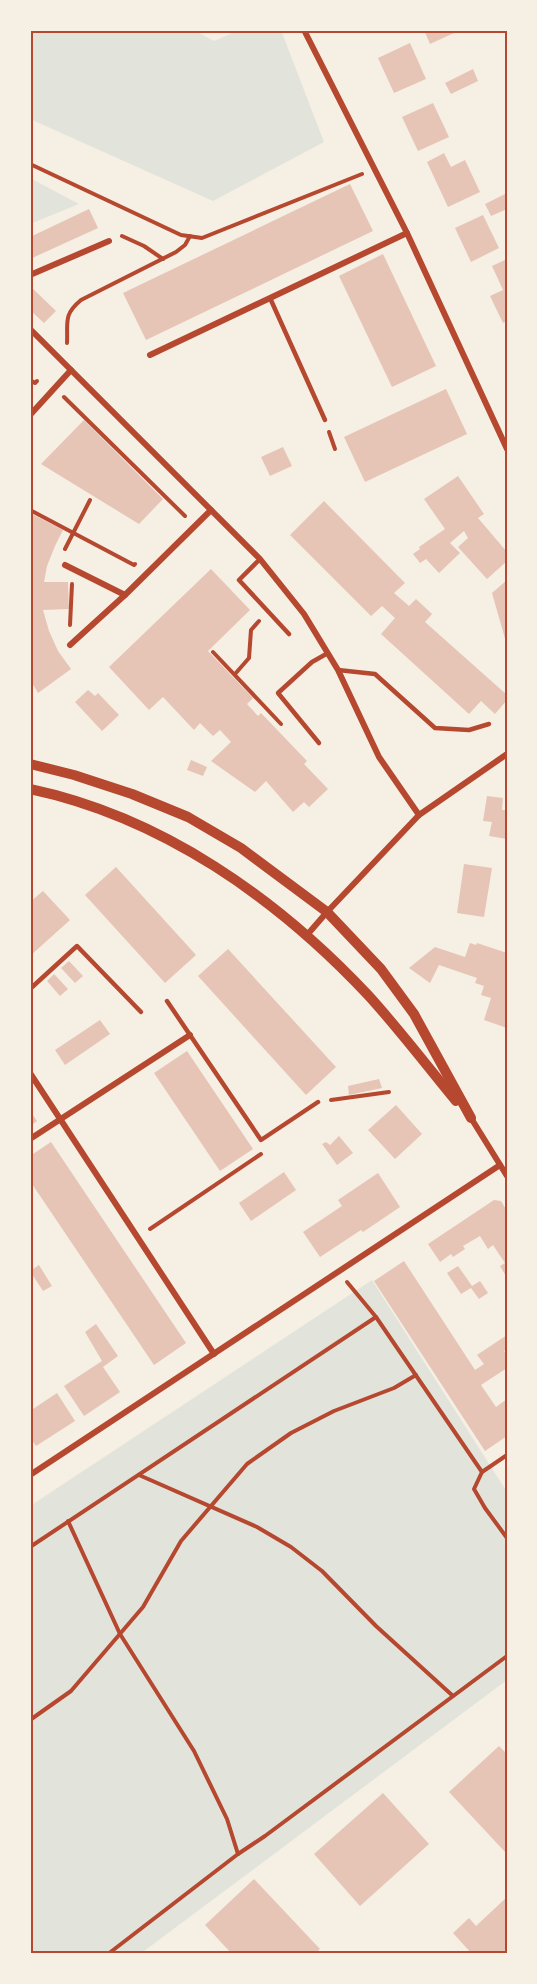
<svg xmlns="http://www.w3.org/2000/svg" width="537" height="1984" font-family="'Source Sans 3',sans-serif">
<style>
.green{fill:#e2e4dc}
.building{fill:#e6c5b7}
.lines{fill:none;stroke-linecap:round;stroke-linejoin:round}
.path{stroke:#b5482f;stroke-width:4}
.service{stroke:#b5482f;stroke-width:4.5}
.minor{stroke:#b5482f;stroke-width:6}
.tertiary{stroke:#b5482f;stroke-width:10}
.neatline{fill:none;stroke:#b5482f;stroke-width:2}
</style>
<rect width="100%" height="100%" fill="#f6efe4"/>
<!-- green -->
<g class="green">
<path d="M30 30H194L214 41 239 30H281L324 142 213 201 30 119Z"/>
<path d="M30 178 79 204 30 224Z"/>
<path d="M372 1280 507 1492V1680L140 1954H30V1506Z"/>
</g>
<!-- building -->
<g class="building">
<path d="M424 30H453L454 33 430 44Z"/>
<path d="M410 43 426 79 394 93 378 58Z"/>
<path d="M473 69 478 81 451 94 445 83Z"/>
<path d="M433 103 449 137 418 151 402 117Z"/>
<path d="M444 153 451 167 465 160 480 192 448 207 427 162Z"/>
<path d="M350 184 373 231 146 340 123 293Z"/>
<path d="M507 193V209L491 216 485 204Z"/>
<path d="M89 209 98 228 30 259V237Z"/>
<path d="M483 215 499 248 471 262 455 228Z"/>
<path d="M383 254 436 366 392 387 339 276Z"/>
<path d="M507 259V321L503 323 490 296 503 290 492 266Z"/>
<path d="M30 286 56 311 44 323 30 310Z"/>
<path d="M446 389 467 434 365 482 344 437Z"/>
<path d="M84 420 163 499 139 524 41 464Z"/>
<path d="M283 447 292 466 270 476 261 457Z"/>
<path d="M458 476 484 514 478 518 507 552V561L487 579 458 547 468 538 464 531 450 543 460 553 439 573 426 559 420 563 413 554 420 549 419 547 445 529 424 499Z"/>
<path d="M324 501 405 583 394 593 409 606 416 599 432 614 425 622 507 695V700L495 714 481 701 469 714 381 634 395 618 382 606 371 616 290 535Z"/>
<path d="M30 513 63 530 55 546 47 566 44 582H68L69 609 43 610 49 631 58 651 71 669 38 693 30 679Z"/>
<path d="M211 569 250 610 208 651 253 698 247 704 258 716 261 713 307 761 304 764 328 789 309 807 304 802 293 812 266 781 255 792 211 761 231 742 220 730 213 736 200 723 194 730 163 697 149 710 109 667Z"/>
<path d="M507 580V642H506L492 593Z"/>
<path d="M88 690 95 696 98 693 119 715 102 731 75 702Z"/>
<path d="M191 760 207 767 203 776 187 770Z"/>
<path d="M487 796 503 798 502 810H507V839L489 836 492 822 483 821Z"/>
<path d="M464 864 492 868 484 917 457 913Z"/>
<path d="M116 867 196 955 165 983 85 895Z"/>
<path d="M43 891 70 920 30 956V902Z"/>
<path d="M470 943 476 945 477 943 507 953V1028L484 1020 491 998 481 995 484 986 475 983 477 978 439 965 430 983 409 968 435 947 465 957Z"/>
<path d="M228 949 336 1067 306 1095 198 976Z"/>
<path d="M69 961 83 976 75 983 61 968Z"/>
<path d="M54 974 68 989 60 996 47 981Z"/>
<path d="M100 1020 110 1034 65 1065 55 1050Z"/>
<path d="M187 1051 253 1149 220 1171 154 1073Z"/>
<path d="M379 1079 382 1088 349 1095 348 1086Z"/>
<path d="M396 1105 422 1134 395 1159 368 1130Z"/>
<path d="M30 1111 37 1121 30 1126Z"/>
<path d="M339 1136 353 1153 337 1165 322 1144 326 1142 330 1145Z"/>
<path d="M51 1142 186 1343 154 1365 30 1181V1156Z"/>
<path d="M284 1172 296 1190 251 1221 239 1203Z"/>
<path d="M378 1173 400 1207 363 1232 361 1230 320 1257 303 1232 342 1206 338 1200Z"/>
<path d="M494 1200 501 1201 507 1211V1278L500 1266 505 1263 493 1245 488 1249 480 1236 463 1246 465 1249 453 1257 451 1254 440 1262 428 1244Z"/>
<path d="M404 1261 475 1370 484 1364 477 1355 507 1335V1349L504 1351 507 1355V1368L481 1385 496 1407 507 1399V1436L485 1451 374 1281Z"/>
<path d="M39 1265 52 1286 43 1291 30 1271Z"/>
<path d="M458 1266 472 1286 480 1281 488 1293 479 1299 471 1288 461 1294 447 1273Z"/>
<path d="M96 1324 118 1356 103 1367 120 1392 84 1416 64 1386 102 1361 85 1332Z"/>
<path d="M57 1393 75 1421 36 1446 30 1437V1411Z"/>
<path d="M499 1746 507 1754V1854L449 1792Z"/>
<path d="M383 1793 429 1844 360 1906 314 1854Z"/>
<path d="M254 1879 320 1949 315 1954H232L205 1925Z"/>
<path d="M507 1897V1954H472L453 1933 469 1918 476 1926Z"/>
</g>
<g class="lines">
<!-- path -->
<g class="path">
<path d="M30 164 181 235 202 238 362 174"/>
<path d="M122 236 144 246 163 259"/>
<path d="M67 343C68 322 63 315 81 300L176 252 185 245 190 236"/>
<path d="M30 380 35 383 37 381"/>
<path d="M64 397 185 516"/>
<path d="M329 432 335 449"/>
<path d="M30 510 134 565 135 564"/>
<path d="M65 549 90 500"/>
<path d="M70 625 72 584"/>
<path d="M213 652 281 724"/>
<path d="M235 674 249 658 251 630 259 621"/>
<path d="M331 1100 389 1092"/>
<path d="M150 1229 261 1154"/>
<path d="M347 1282 376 1317 482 1472"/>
<path d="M507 1455 482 1472 474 1489 485 1508 507 1538"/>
<path d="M139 1475 257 1527 291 1547 322 1571 376 1626 453 1696"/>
<path d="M68 1521 120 1634 194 1751 227 1819 238 1854"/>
<path d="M30 1547 376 1317"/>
<path d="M30 1720 71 1691 143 1607 181 1541 247 1464 291 1433 334 1411 394 1388 416 1375"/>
<path d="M108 1954 238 1854 265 1836 507 1656"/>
</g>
<!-- service -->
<g class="service">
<path d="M270 298 325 420"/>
<path d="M260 559 239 580 289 634"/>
<path d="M338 670 375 674 435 728 469 730 489 724"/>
<path d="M319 743 278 693 312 662 328 653"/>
<path d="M30 989 77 946 141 1012"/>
<path d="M167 1001 261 1140 318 1102"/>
</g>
<!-- minor -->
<g class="minor">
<path d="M304 30 407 233 507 449"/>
<path d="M30 275 109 241"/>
<path d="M30 329 260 559 304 614 338 670 379 757 419 815"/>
<path d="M150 355 407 233"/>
<path d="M30 415 71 370"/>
<path d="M65 565 125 595"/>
<path d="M70 645 125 595 211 510"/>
<path d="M307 935 327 912 419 815 507 754"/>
<path d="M30 1073 214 1354"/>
<path d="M471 1118 507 1176"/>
<path d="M30 1139 190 1035"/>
<path d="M30 1475 500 1165"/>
</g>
<!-- tertiary -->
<g class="tertiary">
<path d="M30 764 74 775 132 794 188 817 241 848 327 912 381 969 414 1014 471 1118"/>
<path d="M30 789C162 817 277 898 368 995 399 1029 427 1066 456 1101"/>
</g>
</g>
<!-- border -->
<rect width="537" height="1984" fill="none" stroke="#f6efe4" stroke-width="63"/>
<rect x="32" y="32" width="474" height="1920" class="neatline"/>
</svg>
